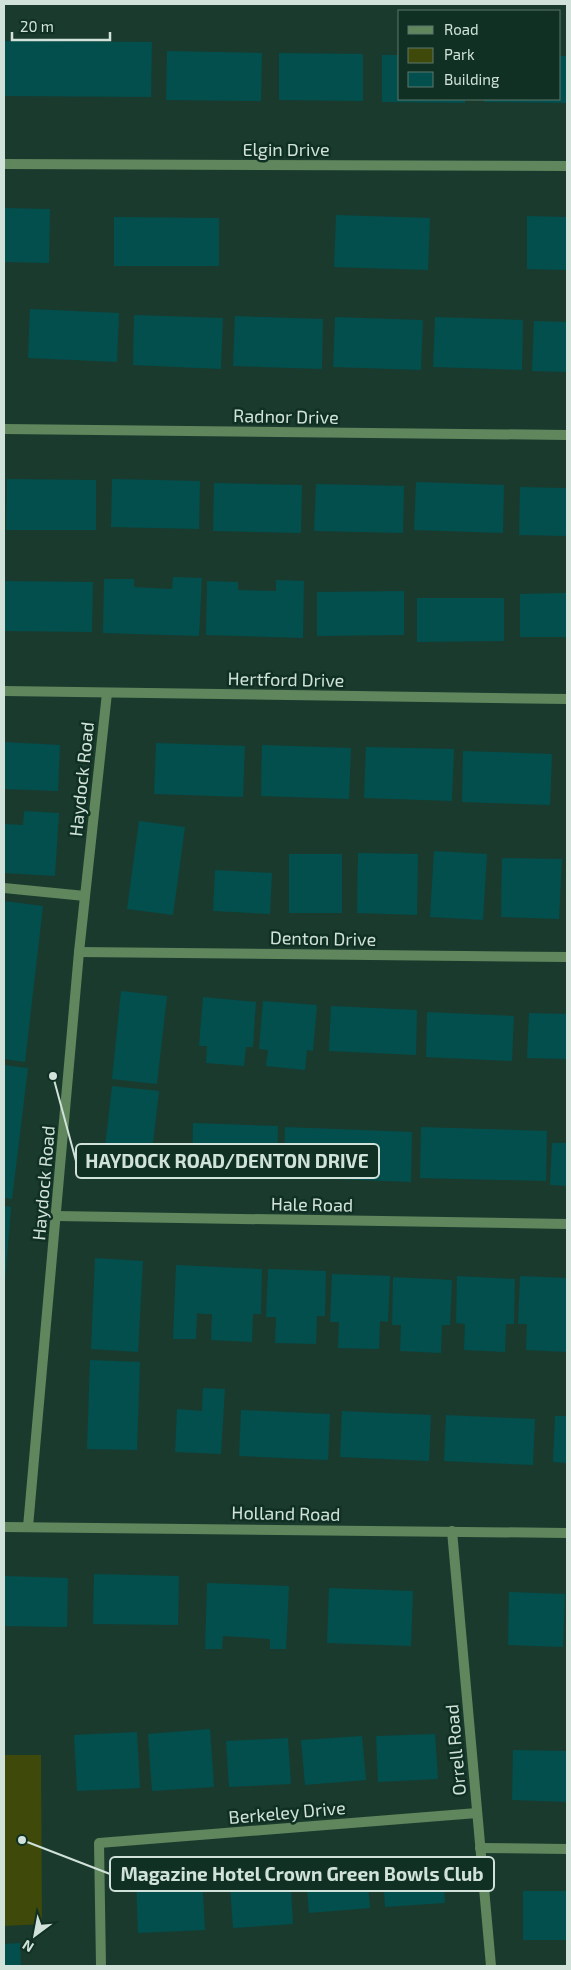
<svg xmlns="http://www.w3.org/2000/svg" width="571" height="1970" font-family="'Exo 2',sans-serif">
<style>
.green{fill:#3e490a}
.building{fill:#024f4d}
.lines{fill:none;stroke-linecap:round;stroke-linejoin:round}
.lane{stroke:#5f865c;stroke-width:10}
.street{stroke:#5f865c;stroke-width:10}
.labels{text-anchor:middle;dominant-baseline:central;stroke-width:5;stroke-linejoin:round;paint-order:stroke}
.street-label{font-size:18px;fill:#d0e2da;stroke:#103024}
.leader{fill:none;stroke:#d0e2da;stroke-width:2}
.callout-dot{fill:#d0e2da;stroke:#103024;stroke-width:2}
.callout{fill:#103024;stroke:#d0e2da;stroke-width:2}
.callout-label{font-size:19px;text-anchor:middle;font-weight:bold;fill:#d0e2da}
</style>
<rect width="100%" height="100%" fill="#1b3a2e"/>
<!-- green -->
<path class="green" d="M4 1755H41L42 1924 4 1926Z"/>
<!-- building -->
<g class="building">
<path d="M4 41 152 42 151 97 4 96Z"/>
<path d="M167 51 262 53 261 101 166 100Z"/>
<path d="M279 53 363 54V101L279 100Z"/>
<path d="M382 55H400V99H465V103L382 102Z"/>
<path d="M560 56H567V103L484 102V99H560Z"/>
<path d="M4 208 50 209 49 263 4 262Z"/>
<path d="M336 215 430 218 428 270 334 267Z"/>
<path d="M527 216 567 217V270L527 269Z"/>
<path d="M114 217 219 218V266H114Z"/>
<path d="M30 309 119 313 117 362 28 358Z"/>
<path d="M134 315 223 318 221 369 133 365Z"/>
<path d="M235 316 323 319 322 369 233 366Z"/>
<path d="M335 317 423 320 421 370 333 367Z"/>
<path d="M435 317 523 320 522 370 433 367Z"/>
<path d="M534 321 567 322V372L532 371Z"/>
<path d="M7 479 96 480V530H6Z"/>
<path d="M112 479 200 481 199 529 111 527Z"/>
<path d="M416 482 504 485 503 533 414 530Z"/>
<path d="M214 483 302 485 301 533 213 531Z"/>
<path d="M316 484 404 486 403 533 314 531Z"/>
<path d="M520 487 567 488V536L519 535Z"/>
<path d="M173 577 202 578 199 636 103 633 104 579H134V587L172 589Z"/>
<path d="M276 580 304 581 303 638 206 635 207 581 238 582V590L276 591Z"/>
<path d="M4 581 93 582 92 632 4 631Z"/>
<path d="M404 591V635L317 636V592Z"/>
<path d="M564 593H567V637H520V594Z"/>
<path d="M417 598H504V641L417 642Z"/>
<path d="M4 742 60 745 58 791 4 789Z"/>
<path d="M156 743 245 746 243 797 154 794Z"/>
<path d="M262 745 351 748 349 799 261 796Z"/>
<path d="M366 747 454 749 452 801 364 798Z"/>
<path d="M463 751 552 754 550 805 462 802Z"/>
<path d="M24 811 59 813 55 876 4 873V824L23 825Z"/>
<path d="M139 821 185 827 173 915 127 909Z"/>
<path d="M434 851 487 854 483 920 430 917Z"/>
<path d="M358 853 418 854 417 915 357 913Z"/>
<rect x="289" y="854" width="53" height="59"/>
<path d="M502 858 562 859 559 919 501 917Z"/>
<path d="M215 870 272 873 270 914 213 911Z"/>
<path d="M4 901 43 906 25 1062 4 1059Z"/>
<path d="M121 991 167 996 157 1084 112 1079Z"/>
<path d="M203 997 256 1002 253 1047H246L244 1066 206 1063 207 1046H199Z"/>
<path d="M263 1001 317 1005 313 1051 307 1050 305 1070 266 1066 268 1050 259 1049Z"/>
<path d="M331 1006 417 1010 416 1055 329 1051Z"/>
<path d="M427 1012 514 1016 512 1061 426 1057Z"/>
<path d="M529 1013 567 1014V1059L527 1058Z"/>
<path d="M4 1065 28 1068 12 1199 4 1198Z"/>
<path d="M112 1086 159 1091 149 1179 102 1174Z"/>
<path d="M193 1123 278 1126 277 1176 192 1173Z"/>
<path d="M285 1127 412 1132 411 1182 284 1177Z"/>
<path d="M421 1127 547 1131 546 1181 420 1178Z"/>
<path d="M552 1143H567V1186L550 1185Z"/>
<path d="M4 1206 11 1207 5 1282H4Z"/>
<path d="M95 1258 143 1261 138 1352 91 1349Z"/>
<path d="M176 1265 262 1269 261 1314H253L252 1342 211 1340 212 1314H203L197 1313 196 1339H173Z"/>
<path d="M268 1269 326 1271 325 1316H317L316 1344 275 1343 276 1317H266Z"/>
<path d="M332 1274 390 1276 388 1322 380 1321 379 1349 338 1348 339 1322H330Z"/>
<path d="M457 1276 515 1279 514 1324H506L505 1352 464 1350 465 1324 456 1323Z"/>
<path d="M520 1276 567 1278V1352L526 1350 527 1324H518Z"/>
<path d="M393 1277 452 1280 450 1325H442L441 1353 400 1351 401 1325H392Z"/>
<path d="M90 1360 140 1362 137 1450 87 1449Z"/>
<path d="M203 1388 225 1389 221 1454 175 1452 177 1409 202 1411Z"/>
<path d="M241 1410 330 1414 328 1460 239 1456Z"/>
<path d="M342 1411 431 1415 429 1461 340 1457Z"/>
<path d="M446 1415 535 1419 533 1465 444 1461Z"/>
<path d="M555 1416H567V1463L553 1462Z"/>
<path d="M94 1574 179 1576 178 1625 93 1624Z"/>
<path d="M4 1576 68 1578 67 1627 4 1626Z"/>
<path d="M207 1583 289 1586 286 1649H270V1639L223 1636 222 1649H205Z"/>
<path d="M329 1588 413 1591 411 1646 327 1643Z"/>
<path d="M509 1592 565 1594 563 1647 508 1645Z"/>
<path d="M210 1729 214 1787 152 1791 148 1734Z"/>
<path d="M137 1732 140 1788 77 1791 74 1735Z"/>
<path d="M435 1734 438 1779 378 1782 376 1736Z"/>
<path d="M362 1736 366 1780 305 1785 301 1740Z"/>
<path d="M288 1738 291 1784 229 1787 226 1741Z"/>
<path d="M513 1750 567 1751V1802L512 1800Z"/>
<path d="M442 1858 445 1903 385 1907 382 1861Z"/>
<path d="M366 1861 370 1908 309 1913 305 1866Z"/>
<path d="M290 1869 293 1924 233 1928 229 1872Z"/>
<path d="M202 1874 205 1930 138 1933 136 1876Z"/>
<rect x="523" y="1891" width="44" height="49"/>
<path d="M20 1943 21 1966H4V1944Z"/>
</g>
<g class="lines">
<!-- lane -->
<path class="lane" d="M4 888 85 896"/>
<!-- street -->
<g class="street">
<path d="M4 164 567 166"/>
<path d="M4 429 567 435"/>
<path d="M4 691 567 699"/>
<path d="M79 952 567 957"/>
<path d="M56 1216 567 1224"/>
<path d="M4 1527 567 1533"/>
<path d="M28 1527 79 952 107 693"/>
<path d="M452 1531 491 1966"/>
<path d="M480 1848 567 1849"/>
<path d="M101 1966 99 1843 477 1813"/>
</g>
</g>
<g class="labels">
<!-- street labels -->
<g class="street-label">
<text x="286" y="149">Elgin Drive</text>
<text transform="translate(286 416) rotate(1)">Radnor Drive</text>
<text transform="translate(286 679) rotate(1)">Hertford Drive</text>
<text transform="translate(81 779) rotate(-84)">Haydock Road</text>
<text transform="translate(323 938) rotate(1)">Denton Drive</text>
<text transform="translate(43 1183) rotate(-85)">Haydock Road</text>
<text transform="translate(312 1204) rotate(1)">Hale Road</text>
<text transform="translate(286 1513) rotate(1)">Holland Road</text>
<text transform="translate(455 1750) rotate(-95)">Orrell Road</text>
<text transform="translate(287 1812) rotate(-5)">Berkeley Drive</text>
</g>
</g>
<!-- callouts -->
<path class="leader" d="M53 1076L76 1161M22 1840L110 1874"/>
<g class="callout-dot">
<circle cx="53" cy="1076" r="5"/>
<circle cx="22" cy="1840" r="5"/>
</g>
<g class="callout">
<rect x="76" y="1144" width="303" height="34" rx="5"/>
<rect x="110" y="1857" width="384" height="34" rx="5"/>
</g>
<g class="callout-label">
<text x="227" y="1168">HAYDOCK ROAD/DENTON DRIVE</text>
<text x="302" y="1881">Magazine Hotel Crown Green Bowls Club</text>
</g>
<!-- border -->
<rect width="571" height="1970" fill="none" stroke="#d0e2da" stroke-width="10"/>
<!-- legend -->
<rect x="398" y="10" width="162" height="90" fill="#103024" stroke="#5d776d"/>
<rect x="408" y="26" width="25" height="8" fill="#5f865c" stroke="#5d776d"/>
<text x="444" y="35" font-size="15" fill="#d0e2da">Road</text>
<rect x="408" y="48" width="25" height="15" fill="#3e490a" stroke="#5d776d"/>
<text x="444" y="60" font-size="15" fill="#d0e2da">Park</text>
<rect x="408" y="72" width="25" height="15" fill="#024f4d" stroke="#5d776d"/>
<text x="444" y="85" font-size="15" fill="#d0e2da">Building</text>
<!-- north arrow -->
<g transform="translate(35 1935) rotate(212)" stroke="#103024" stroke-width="4" paint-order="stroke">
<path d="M0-4L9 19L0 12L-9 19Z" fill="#d0e2da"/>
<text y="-8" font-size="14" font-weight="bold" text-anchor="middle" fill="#d0e2da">N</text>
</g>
<!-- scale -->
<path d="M12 32v8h98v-8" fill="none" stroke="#d0e2da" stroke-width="2.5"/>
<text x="20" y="32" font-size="15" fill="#d0e2da" stroke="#103024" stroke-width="4" paint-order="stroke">20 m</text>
</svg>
